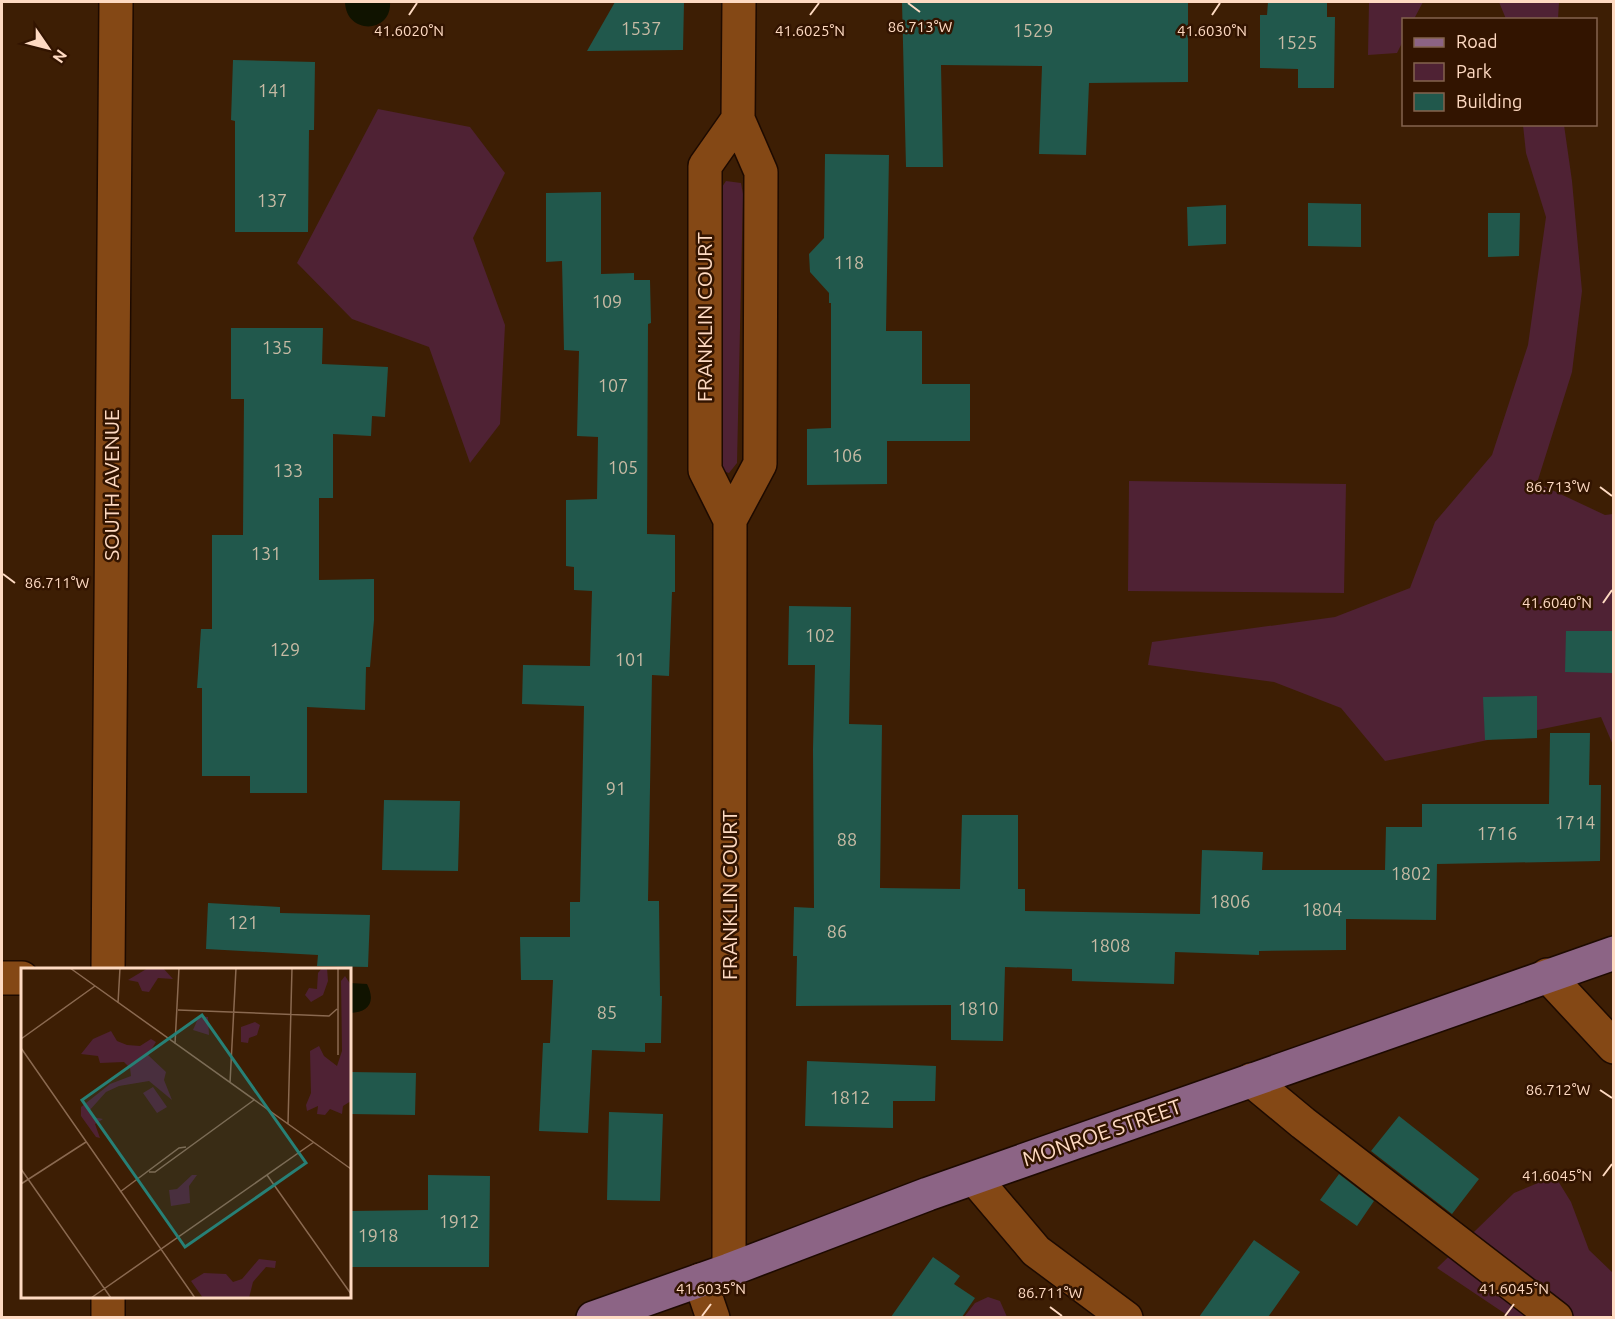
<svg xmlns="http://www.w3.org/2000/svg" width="1615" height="1319" viewBox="0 0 1615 1319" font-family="Ubuntu,sans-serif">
<rect width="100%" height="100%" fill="#3d1e04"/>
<!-- green -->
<path fill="#4f2234" d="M1369 2H1423L1414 19 1404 20 1403 41 1397 53 1368 55Z
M1499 2H1559L1558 19H1506Z
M378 109 470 127 505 173 473 238 505 325 500 424 470 463 429 347 352 319 297 263Z
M1523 125H1564L1572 181 1582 291 1572 372 1537 483 1605 515 1613 514V745L1601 717 1385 761 1341 708 1274 682 1148 665 1152 642 1335 617 1410 588 1435 522 1492 455 1528 345 1546 217 1526 153Z
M726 181 741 183 743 194 737 463 729 473 723 471 717 465 720 190Z
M1129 481 1346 484 1344 593 1128 591Z
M1555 1176 1571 1202 1589 1250 1613 1273V1313L1609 1318 1510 1317 1437 1268 1514 1193Z
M988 1297 1000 1301 1007 1317H964L975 1303Z"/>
<!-- water -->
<path fill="#101300" d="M345 2H390C392 34 346 35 345 2Z
M350 983 367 984C376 1002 369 1012 350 1013Z"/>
<!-- building -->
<path fill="#21584c" d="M615 2H684L683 50 587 51Z
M902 2H1188V82L1089 83 1086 155 1039 154 1042 66 941 65 943 167H906Z
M1268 2H1327V17H1335L1334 88H1298V69L1260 68V15H1267Z
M233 60 315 62 314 130H309L308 232H235V121L231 120Z
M825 154 889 155 886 331H922V384H970V441H887V484L807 485V429L831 428V303H829V293L810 272 809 254 824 238Z
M601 192V274L634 273V280H650L651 323 648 324 647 534 675 535V592H672L669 676 652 675 648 901H659L660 996H662L661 1043H645V1052L592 1050 588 1133 539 1131 543 1043H550L553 980H521L520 937H570V902H580L584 706 522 704 523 665 590 666 592 591 574 590V567L566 566V500L597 499 598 437 577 436 579 351 564 350 562 261 546 262V193Z
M1308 203 1361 204V247L1308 246Z
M1226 205V244L1188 246 1187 207Z
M1488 213H1520L1519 256 1488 257Z
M231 328H323L322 364 388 367 385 417 372 416 371 436 333 434V498H319V580L374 579V620L370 667H366L365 710 307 707V793H250V776H202V688H197L201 629H212V535H243L244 399H231Z
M789 606 851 607 849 724 882 725 880 888 960 889 962 815H1018V889H1025V911L1200 914 1202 850 1263 852 1262 870H1385L1386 827H1422V804H1549L1550 733H1590L1589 785H1601L1600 861 1437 864 1436 920 1346 919V950L1259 951V955L1175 952 1174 984 1072 981V969L1005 967 1003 1041 951 1040V1005L796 1006 797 956H793L794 907 814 908 813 749 815 665H788Z
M1566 631H1612V673L1565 672Z
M1537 696V738L1485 740 1483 697Z
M384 800 460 801 458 871 382 870Z
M208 903 280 907V913L370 915 368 967 317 966 318 955 206 949Z
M807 1061 936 1066 935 1101H893V1128L805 1126Z
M350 1072 416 1073 415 1115 350 1114Z
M609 1112 663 1114 660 1201 607 1200Z
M1399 1116 1479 1179 1452 1214 1371 1151Z
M1339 1174 1374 1201 1357 1226 1320 1200Z
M428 1175 490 1176 489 1267H350V1211L428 1210Z
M1254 1240 1300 1272 1268 1317H1199Z
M933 1257 960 1276 954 1284 975 1298 962 1317H891Z"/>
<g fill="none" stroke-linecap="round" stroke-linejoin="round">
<defs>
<path id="minor" d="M730 520 760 464 761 172 738 119 739 2
M108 970 116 2
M1547 975 1614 1047
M2 978H22
M1251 1080 1303 1123 1556 1318
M975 1179 1036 1251 1126 1318
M729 1270 730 520 705 470V166L738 119
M700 1280 713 1318
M108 1296V1318"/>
<path id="major" d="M593 1318 729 1270 928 1194 1614 953"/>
</defs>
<!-- minor casing -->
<use href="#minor" stroke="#1d0a00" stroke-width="36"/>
<!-- major casing -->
<use href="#major" stroke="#1d0a00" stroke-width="36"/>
<!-- minor -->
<use href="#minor" stroke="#844815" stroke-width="33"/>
<!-- major -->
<use href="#major" stroke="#8c6485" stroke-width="33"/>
</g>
<!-- ticks -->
<path fill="none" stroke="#fedac2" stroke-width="2" d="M908 3 920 12M409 15 417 3M810 15 819 3M1212 15 1220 3M1600 487 1612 496M3 574 15 583M1603 603 1612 590M1600 1090 1612 1098M1603 1176 1612 1164M1050 1307 1062 1316M702 1316 711 1304M1505 1316 1514 1304"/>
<g text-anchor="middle" stroke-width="5" stroke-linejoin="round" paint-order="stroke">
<!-- number labels -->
<g font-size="18" fill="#c7baa4">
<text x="641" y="35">1537</text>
<text x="1033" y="37">1529</text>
<text x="1297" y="49">1525</text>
<text x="273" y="97">141</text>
<text x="272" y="207">137</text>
<text x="849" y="269">118</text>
<text x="607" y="308">109</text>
<text x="277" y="354">135</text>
<text x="613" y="392">107</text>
<text x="847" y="462">106</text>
<text x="623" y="474">105</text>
<text x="288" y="477">133</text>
<text x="266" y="560">131</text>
<text x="820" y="642">102</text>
<text x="285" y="656">129</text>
<text x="630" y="666">101</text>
<text x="616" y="795">91</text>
<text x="1575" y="829">1714</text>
<text x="1497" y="840">1716</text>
<text x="847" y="846">88</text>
<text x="1411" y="880">1802</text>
<text x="1230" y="908">1806</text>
<text x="1322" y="916">1804</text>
<text x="243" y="929">121</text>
<text x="837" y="938">86</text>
<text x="1110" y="952">1808</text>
<text x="978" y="1015">1810</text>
<text x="607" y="1019">85</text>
<text x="850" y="1104">1812</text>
<text x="459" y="1228">1912</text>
<text x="378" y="1242">1918</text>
</g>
<!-- street labels -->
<g font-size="21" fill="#fedac2" stroke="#321400">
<text transform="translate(705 317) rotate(-90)" y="7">FRANKLIN COURT</text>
<text transform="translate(112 485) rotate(-90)" y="7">SOUTH AVENUE</text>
<text transform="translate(730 895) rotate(-90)" y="7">FRANKLIN COURT</text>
<text transform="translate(1102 1133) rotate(-19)" y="7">MONROE STREET</text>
</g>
</g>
<!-- overview -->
<g transform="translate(21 968)">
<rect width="330" height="330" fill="#3d1e04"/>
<path d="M127 0H142L152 11 137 10 128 24 121 23 117 14 107 12ZM301 0H306L307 13 302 27 290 34 284 27 288 20 296 21 297 5ZM324 8 330 17V133L322 138 321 146 309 141 304 147 296 146 297 138 286 143 285 137 290 125 289 83 298 78 303 88 316 98 321 83 320 13ZM178 48 187 49 188 67 172 62ZM234 54 239 57 236 67 228 70 227 75 220 74V59ZM90 63 96 73 106 77 119 78 130 71 135 74 127 87 145 104 143 112 151 132 128 113 98 118 85 124 68 143 72 149 82 151 74 156 79 170 75 169 60 148V139L89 116 110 108 109 100 103 94 79 95 77 88 60 86 72 71ZM132 119 146 139 136 145 122 125ZM171 207H176L168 218 169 235 150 238 148 222 156 221ZM238 291 255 293 254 300 245 299 232 314 228 330H182L170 313 183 305 205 306 212 314 221 311Z" fill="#4f2234"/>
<path fill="none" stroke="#8a6950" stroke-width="1.5" d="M49 0 330 201M97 35 99 0M157 42 308 48 316 41M0 71 74 18M154 76 158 0M0 80 174 330M317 87V0M209 115 215 0M267 156 271 0M0 201 90 330M128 204H134L233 132M246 207 330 326M0 216 65 174M99 224 158 180 165 179M70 330 293 174"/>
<path fill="#278076" fill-opacity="0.15" stroke="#278076" stroke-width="3" d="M181 47 285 195 164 279 61 132Z"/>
<rect width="330" height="330" fill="none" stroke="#fedac2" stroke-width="3"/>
</g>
<g font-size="15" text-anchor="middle" fill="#fedac2" stroke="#321400" stroke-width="5" stroke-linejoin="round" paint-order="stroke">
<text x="920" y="32">86.713°W</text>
<text x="409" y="36">41.6020°N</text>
<text x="810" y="36">41.6025°N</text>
<text x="1212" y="36">41.6030°N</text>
<text x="1558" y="492">86.713°W</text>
<text x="57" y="588">86.711°W</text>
<text x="1557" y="608">41.6040°N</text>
<text x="1558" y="1095">86.712°W</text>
<text x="1557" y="1181">41.6045°N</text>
<text x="711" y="1294">41.6035°N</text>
<text x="1514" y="1294">41.6045°N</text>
<text x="1050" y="1298">86.711°W</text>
</g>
<!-- border -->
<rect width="1615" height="1319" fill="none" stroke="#fedac2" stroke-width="6"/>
<!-- legend -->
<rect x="1402" y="18" width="195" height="108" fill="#321400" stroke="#84634e" stroke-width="1.5"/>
<rect x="1414" y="38" width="30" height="9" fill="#8c6485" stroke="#84634e" stroke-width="1.5"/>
<text x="1456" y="48" font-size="18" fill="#fedac2">Road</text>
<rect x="1414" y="63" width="30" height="18" fill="#4f2234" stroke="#84634e" stroke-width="1.5"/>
<text x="1456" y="78" font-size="18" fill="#fedac2">Park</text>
<rect x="1414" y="93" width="30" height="18" fill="#21584c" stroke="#84634e" stroke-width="1.5"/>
<text x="1456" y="108" font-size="18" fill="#fedac2">Building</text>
<!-- north arrow -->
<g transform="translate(48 48) rotate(125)" stroke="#321400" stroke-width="4.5" paint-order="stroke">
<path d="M0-4.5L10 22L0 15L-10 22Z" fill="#fedac2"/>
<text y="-9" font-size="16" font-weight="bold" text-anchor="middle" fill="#fedac2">N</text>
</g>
</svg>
